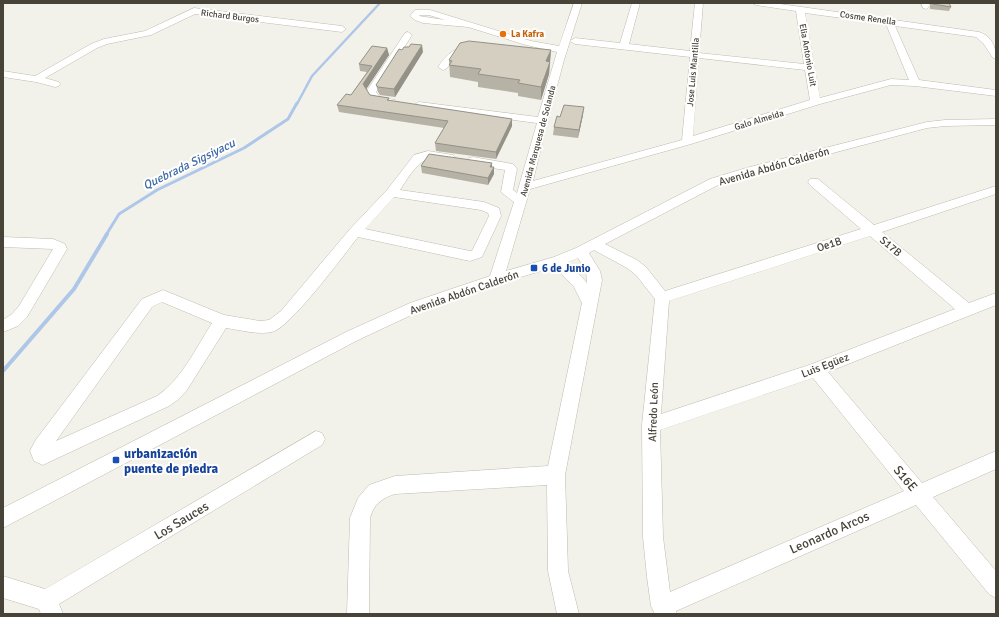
<svg xmlns="http://www.w3.org/2000/svg" width="999" height="617" viewBox="0 0 999 617" font-family="Signika,sans-serif">
<rect width="100%" height="100%" fill="#f3f2ea"/>
<g fill="none" stroke-linecap="round" stroke-linejoin="round">
<!-- stream-far2 -->
<path stroke="#aec7e9" stroke-width="2.5" d="M297 104 312 76 380 3"/>
<!-- stream-far1 -->
<path stroke="#aec7e9" stroke-width="3" d="M106 235 119 214 157 190 244 148 288 119 297 103"/>
<!-- stream -->
<path stroke="#aec7e9" stroke-width="4" d="M3 371 74 289 107 234"/>
<defs>
<path id="minor" d="M574 3H582L564 60 548 120 549 121 547 123 533 181 682 140 690 57 575 44 570 41 575 38 620 43 632 3H640L629 44 690 51 695 3H703L699 53 804 64 796 11 756 5 752 3H773L979 32C992 36 996 47 996 59L993 58 983 43 976 37 895 26 919 80 996 90V96L915 86 891 85 820 104 691 144 530 189 506 271 554 257 576 248 710 179 746 168 927 122 945 120 996 119V125L945 126 927 128 754 174 718 185 605 244 637 260 646 267 665 291 861 229 810 185 808 182 810 179H818L874 225 996 186V194L882 232 969 303 996 293V305L828 372 922 483 996 451V469L933 497 996 571V598L989 594 916 505 676 611 677 614H655L651 606 647 577 643 537 642 425 655 299 636 275 627 268 594 250 589 253 600 271 602 280 565 475 568 571 579 614H557L548 571 547 485 395 494C382 498 374 504 370 518L369 614H347L350 518 358 498 369 485 395 476 548 466 582 303 574 287 555 267 500 283 420 311 358 340 3 528V508L346 332 410 303 490 276 514 202 501 192 505 170 473 165 469 164 467 161 469 158 473 157 513 164 517 169 513 190 517 193 537 123 419 108 414 105 419 102 538 117 557 52 526 45 468 27 423 23 415 20 410 16 415 10H430L531 41 559 46ZM805 13 886 24 909 80 891 79 820 98ZM420 15H429L445 20 419 16ZM699 58 805 70 810 100 693 136ZM870 236 955 309 812 364 661 414 669 301ZM578 258 586 271 587 283 568 262ZM813 378 904 491 670 592 663 537 660 430Z
M921 3H929L930 6 926 9 923 8Z
M194 8 342 26 346 29 342 32 195 14 151 35 107 44 97 48 45 78 59 82 60 84 59 86 55 87 36 82 3 77V71L35 76 91 44 104 39 145 31Z
M408 32 412 35 376 92 380 97 395 100 396 102 391 105 372 101 366 92 405 33Z
M472 45 477 48 475 50 458 55 446 69 443 70 438 67C447 53 456 47 472 45Z
M428 151 453 155 455 158 453 161C446 162 438 159 431 159 419 158 406 181 400 190L484 202 499 208 501 216 482 257 470 261 358 237C344 255 289 329 272 332 257 335 241 330 226 328L187 390 179 399 169 406 49 462 43 465 34 461 30 451 35 441 142 299 163 290 224 315 260 321 269 320 281 311 350 229 387 190 414 155ZM394 197 481 210 488 213 489 216 472 251H470L365 229ZM162 302 212 323C196 348 182 379 157 396L56 441 152 307Z
M3 237 53 239 65 244 67 249 27 317 18 326 3 332V320L12 314 19 306 53 249 3 247Z
M316 431 322 433 325 439 322 445 59 604 63 614H41L39 609 3 598V576L45 589Z"/>
</defs>
<!-- minor casing -->
<use href="#minor" stroke="#bebbae" stroke-width="1"/>
<!-- minor -->
<use href="#minor" fill="#fff" fill-rule="evenodd"/>
</g>
<!-- wall -->
<path fill="#b6b2a6" d="M930 3H949L951 7 949 11 930 9Z
M387 48 389 55 366 89 370 95 389 98V101L512 119V126L496 159 436 151 435 143 444 128 339 112 337 105 351 95 367 72 360 71 359 64Z
M551 50 549 74 541 100 518 96V93L478 87V82L450 77 449 60Z
M423 52 395 97 380 95 378 92 376 85Z
M583 115 578 138 553 135 554 127 560 117Z
M492 163V167H494V174L488 185 422 173 421 166Z"/>
<!-- shaded-wall -->
<path fill="#949187" d="M422 45 423 52 395 97 394 89Z
M387 48 389 55 365 91 363 84Z
M551 50 549 74 541 100V87L546 61Z
M584 107 583 115 578 138 579 130Z
M512 119V126L496 159V152Z
M492 163V170L494 167V174L488 185V178L490 167Z"/>
<!-- building -->
<path fill="#d4cfc1" stroke="#949187" d="M933 3H949L951 7 933 4Z
M469 41 551 50 546 61 550 62 541 87 518 83 520 80 478 74 481 69 449 65 452 61 449 60 460 43Z
M411 44 422 45 394 89 378 87 376 85 399 49 402 50 404 47H409Z
M372 46 387 48 363 84 370 95 389 98 387 100 512 119 496 152 435 143 448 121 337 105 346 94 351 95 372 66 359 64Z
M564 105 584 107 579 130 554 127 557 116 560 117Z
M429 154 492 163 490 167H494L488 178 421 166Z"/>
<!-- markers -->
<circle fill="#e8710a" stroke="#fff" stroke-width="1.5" cx="503" cy="34" r="4"/>
<g fill="#1a4fb4" stroke="#fff" stroke-width="1.5">
<rect x="530" y="264" width="8" height="8" rx="2"/>
<rect x="112" y="456" width="8" height="8" rx="2"/>
</g>
<g text-anchor="middle" stroke-width="4" stroke-linejoin="round" paint-order="stroke">
<!-- far-street labels -->
<g font-size="9" fill="#474339" stroke="#fff">
<text transform="translate(230 16) rotate(7)" y="3">Richard Burgos</text>
<text transform="translate(868 18) rotate(8)" y="3">Cosme Renella</text>
<text transform="translate(808 55) rotate(80)" y="3">Elia Antonio Luit</text>
<text transform="translate(693 72) rotate(-85)" y="3">Jose Luis Mantilla</text>
<text transform="translate(759 120) rotate(-17)" y="3">Galo Almeida</text>
<text transform="translate(538 141) rotate(-75)" y="3">Avenida Marquesa de Solanda</text>
</g>
<!-- far-food labels -->
<g font-size="9" font-weight="bold" fill="#c56008" stroke="#fff" text-anchor="start">
<text x="511" y="37">La Kafra</text>
</g>
<!-- street labels -->
<g font-size="11" fill="#474339" stroke="#fff">
<text transform="translate(774 166) rotate(-16)" y="4">Avenida Abdón Calderón</text>
<text transform="translate(829 244) rotate(-18)" y="4">Oe1B</text>
<text transform="translate(891 246) rotate(40)" y="4">S17B</text>
<text transform="translate(464 292) rotate(-19)" y="4">Avenida Abdón Calderón</text>
<text transform="translate(825 365) rotate(-21)" y="4">Luis Egüez</text>
<text transform="translate(653 412) rotate(-88)" y="4">Alfredo León</text>
</g>
<!-- transit labels -->
<g font-size="11" font-weight="bold" fill="#164399" stroke="#fff" text-anchor="start">
<text x="542" y="272">6 de Junio</text>
</g>
<!-- water labels -->
<g font-size="12" font-style="italic" fill="#3e6aa7" stroke="#fff">
<text transform="translate(189 164) rotate(-26)" y="4">Quebrada Sigsiyacu</text>
</g>
<!-- near-transit labels -->
<g font-size="13" font-weight="bold" fill="#164399" stroke="#fff" text-anchor="start">
<text x="124" y="458">urbanización<tspan x="124" dy="15">puente de piedra</tspan></text>
</g>
<!-- near-street labels -->
<g font-size="13" fill="#474339" stroke="#fff">
<text transform="translate(906 478) rotate(50)" y="5">S16E</text>
<text transform="translate(181 520) rotate(-31)" y="5">Los Sauces</text>
<text transform="translate(829 532) rotate(-24)" y="5">Leonardo Arcos</text>
</g>
</g>
<!-- border -->
<rect width="999" height="617" fill="none" stroke="#474339" stroke-width="8"/>
</svg>
